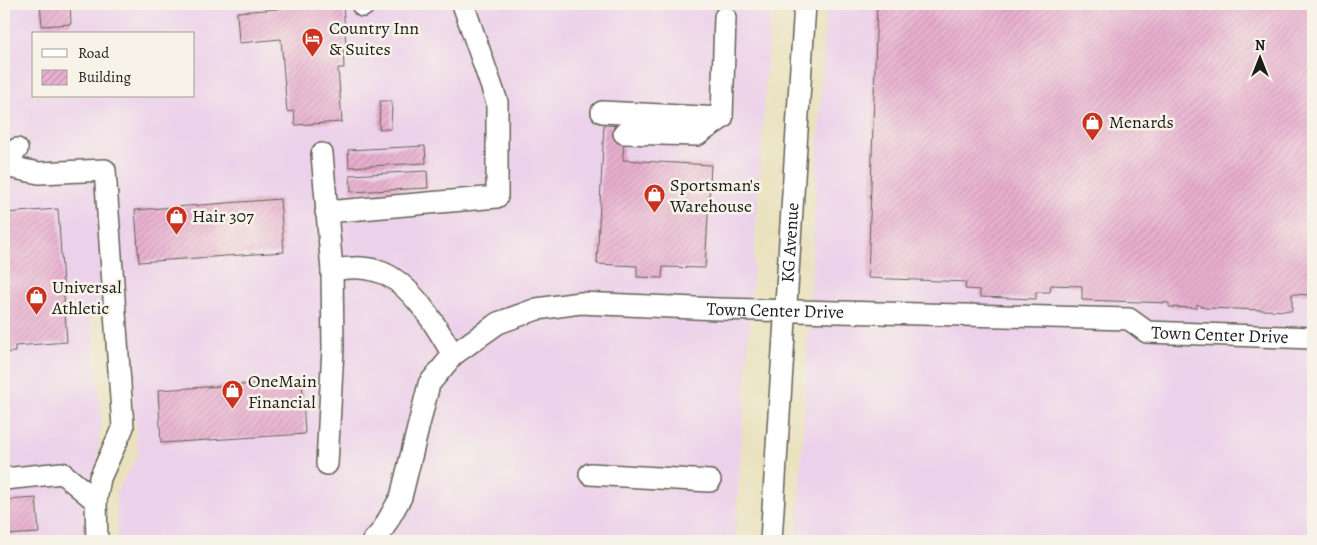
<svg xmlns="http://www.w3.org/2000/svg" width="1317" height="545" viewBox="0 0 1317 545" font-family="Alegreya,serif">
<defs>
<pattern id="building-hatch" width="6" height="6" patternUnits="userSpaceOnUse" patternTransform="scale(1.25)"><rect width="6" height="6" fill="#e8afcf"/><path d="M-1 1l2-2M0 6l6-6M5 7l2-2" fill="none" stroke="#c696b1"/></pattern>
</defs>
<rect width="100%" height="100%" fill="#f7f3e8"/>
<filter id="ink" filterUnits="userSpaceOnUse"><feTurbulence type="fractalNoise" baseFrequency=".02" numOctaves="2"/><feDisplacementMap in="SourceGraphic" scale="10" xChannelSelector="R" yChannelSelector="G"/><feConvolveMatrix kernelMatrix="1 2 1 2 8 2 1 2 1" color-interpolation-filters="sRGB"/></filter>
<filter id="wash" filterUnits="userSpaceOnUse"><feTurbulence type="fractalNoise" baseFrequency=".0096" numOctaves="4" result="noise"/><feDisplacementMap in="SourceGraphic" scale="20" xChannelSelector="R" yChannelSelector="G"/><feGaussianBlur stdDeviation="1.12" result="paint"/><feColorMatrix in="noise" values="0 0 0 0 0 0 0 0 0 0 0 0 0 0 0 0 0 1.4 0 .05"/><feComposite in="paint" operator="in"/></filter>
<g filter="url(#wash)">
<rect width="100%" height="100%" fill="#eae2bf"/>
<!-- built -->
<path fill="#ecd1ea" fill-rule="evenodd" d="M4 4H771L735 541H118L116 493 138 455 126 307 90 310 102 420 87 541H4ZM34 34H194V96H34Z
M826 4H1313V541H797Z"/>
<g id="blocks">
<!-- building -->
<path fill="url(#building-hatch)" d="M40 4H70L71 24 42 26Z
M277 4H343L346 46H343L344 68H338L342 122 295 125 294 111 287 112 281 39 239 43 237 12 278 9Z
M877 4H1313V295L1292 294V311L1205 308 1197 304V308L1169 307V303L1082 300V286L1051 285 1050 292H1036V299L980 297V290L965 289 966 282 868 278Z
M380 101H392L391 129H379Z
M604 125 624 126 623 160 711 165 705 268 663 267 662 278 637 277V266L597 264Z
M425 146 426 163 349 167 348 150Z
M427 171 428 188 351 192 350 175Z
M280 199 284 252 139 262 135 210Z
M58 209 67 342 15 346V352L4 353V241H6L5 213Z
M302 381 305 434 161 443 158 390Z
M36 498 39 533 4 535V500Z"/>
</g>
</g>
<g filter="url(#ink)">
<use href="#blocks" fill-opacity="0" stroke="#646155" stroke-width="1"/>
<g fill="none" stroke-linecap="round" stroke-linejoin="round">
<defs>
<g id="minor">
<path d="M363 6V4"/>
<path d="M602 112 722 118 725 17"/>
<path d="M624 133 697 135 722 118"/>
<path d="M322 154 332 270 333 348 327 464"/>
<path d="M4 166 39 173 105 170 123 427 100 478 96 501 97 541"/>
<path d="M4 166 17 149"/>
<path d="M326 212 497 197V102L463 4"/>
<path d="M332 270C347 268 362 266 377 271 410 280 437 327 453 355"/>
<path d="M590 474 710 481"/>
<path d="M4 479 62 473 96 501"/>
<path id="s1" d="M373 541 382 531 401 497 429 384 453 355 498 323 537 309 580 303 718 309 1129 319 1147 332 1313 338"/>
<path id="s2" d="M771 541 805 4"/>
</g>
</defs>
<!-- minor casing -->
<use href="#minor" stroke="#646155" stroke-width="24"/>
<!-- minor -->
<use href="#minor" stroke="#fff" stroke-width="21"/>
</g>
</g>
<!-- icons -->
<defs>
<symbol id="hotel-pin" viewBox="-11 -11 22 30"><path d="M0 17L-7.5 6A9.5 9.5 0 1 1 7.5 6Z" fill="#c8321e" stroke="#f7f3e8"/><path d="M-6-4.5h1.5V1H6V5H4.5V3h-9V5H-6ZM-4 0a1.8 1.8 0 1 1 3.6 0ZM.5 0V-2.5h3Q6-2.5 6 0Z" fill="#fff"/></symbol>
<symbol id="shop-pin" viewBox="-11 -11 22 30"><path d="M0 17L-7.5 6A9.5 9.5 0 1 1 7.5 6Z" fill="#c8321e" stroke="#f7f3e8"/><path d="M-5-2.5h2.3a2.7 3.5 0 0 1 5.4 0H5L5.5 6h-11ZM-1.5-2.5h3a1.5 2.3 0 0 0-3 0Z" fill="#fff"/></symbol>
</defs>
<g fill-rule="evenodd">
<use href="#hotel-pin" x="300" y="26" width="25" height="34"/>
<use href="#shop-pin" x="1080" y="110" width="25" height="34"/>
<use href="#shop-pin" x="642" y="182" width="25" height="34"/>
<use href="#shop-pin" x="164" y="204" width="25" height="34"/>
<use href="#shop-pin" x="24" y="284" width="25" height="34"/>
<use href="#shop-pin" x="220" y="378" width="25" height="34"/>
</g>
<g text-anchor="middle" stroke-width="5" stroke-linejoin="round" paint-order="stroke">
<!-- poi labels -->
<g font-size="18" fill="#1c1c1c" stroke="#f7f3e8" text-anchor="start">
<text x="329" y="34">Country Inn<tspan x="329" dy="21">&amp; Suites</tspan></text>
<text x="1109" y="128">Menards</text>
<text x="670" y="191">Sportsman's<tspan x="670" dy="21">Warehouse</tspan></text>
<text x="192" y="222">Hair 307</text>
<text x="52" y="293">Universal<tspan x="52" dy="21">Athletic</tspan></text>
<text x="248" y="387">OneMain<tspan x="248" dy="21">Financial</tspan></text>
</g>
<!-- street labels -->
<g font-size="18" fill="#1c1c1c" stroke="#f7f3e8">
<text dy="6" stroke="none"><textPath href="#s2" startOffset="299">KG Avenue</textPath></text>
<text dy="6" stroke="none"><textPath href="#s1" startOffset="542">Town Center Drive</textPath></text>
<text dy="6" stroke="none"><textPath href="#s1" startOffset="991">Town Center Drive</textPath></text>
</g>
</g>
<!-- margin -->
<rect width="1317" height="545" fill="none" stroke="#f7f3e8" stroke-width="20"/>
<!-- legend -->
<rect x="32" y="32" width="162" height="65" fill="#f7f3e8" stroke="#9f9d96"/>
<rect x="42" y="49" width="25" height="8" fill="#ffffff" stroke="#9f9d96"/>
<text x="78" y="58" font-size="15" fill="#1c1c1c">Road</text>
<rect x="42" y="70" width="25" height="15" fill="url(#building-hatch)" stroke="#9f9d96"/>
<text x="78" y="82" font-size="15" fill="#1c1c1c">Building</text>
<!-- north arrow -->
<g transform="translate(1260 58)" stroke="#f7f3e8" stroke-width="4" paint-order="stroke">
<path d="M0-4L9 19L0 12L-9 19Z" fill="#1c1c1c"/>
<text y="-8" font-size="14" font-weight="bold" text-anchor="middle" fill="#1c1c1c">N</text>
</g>
</svg>
